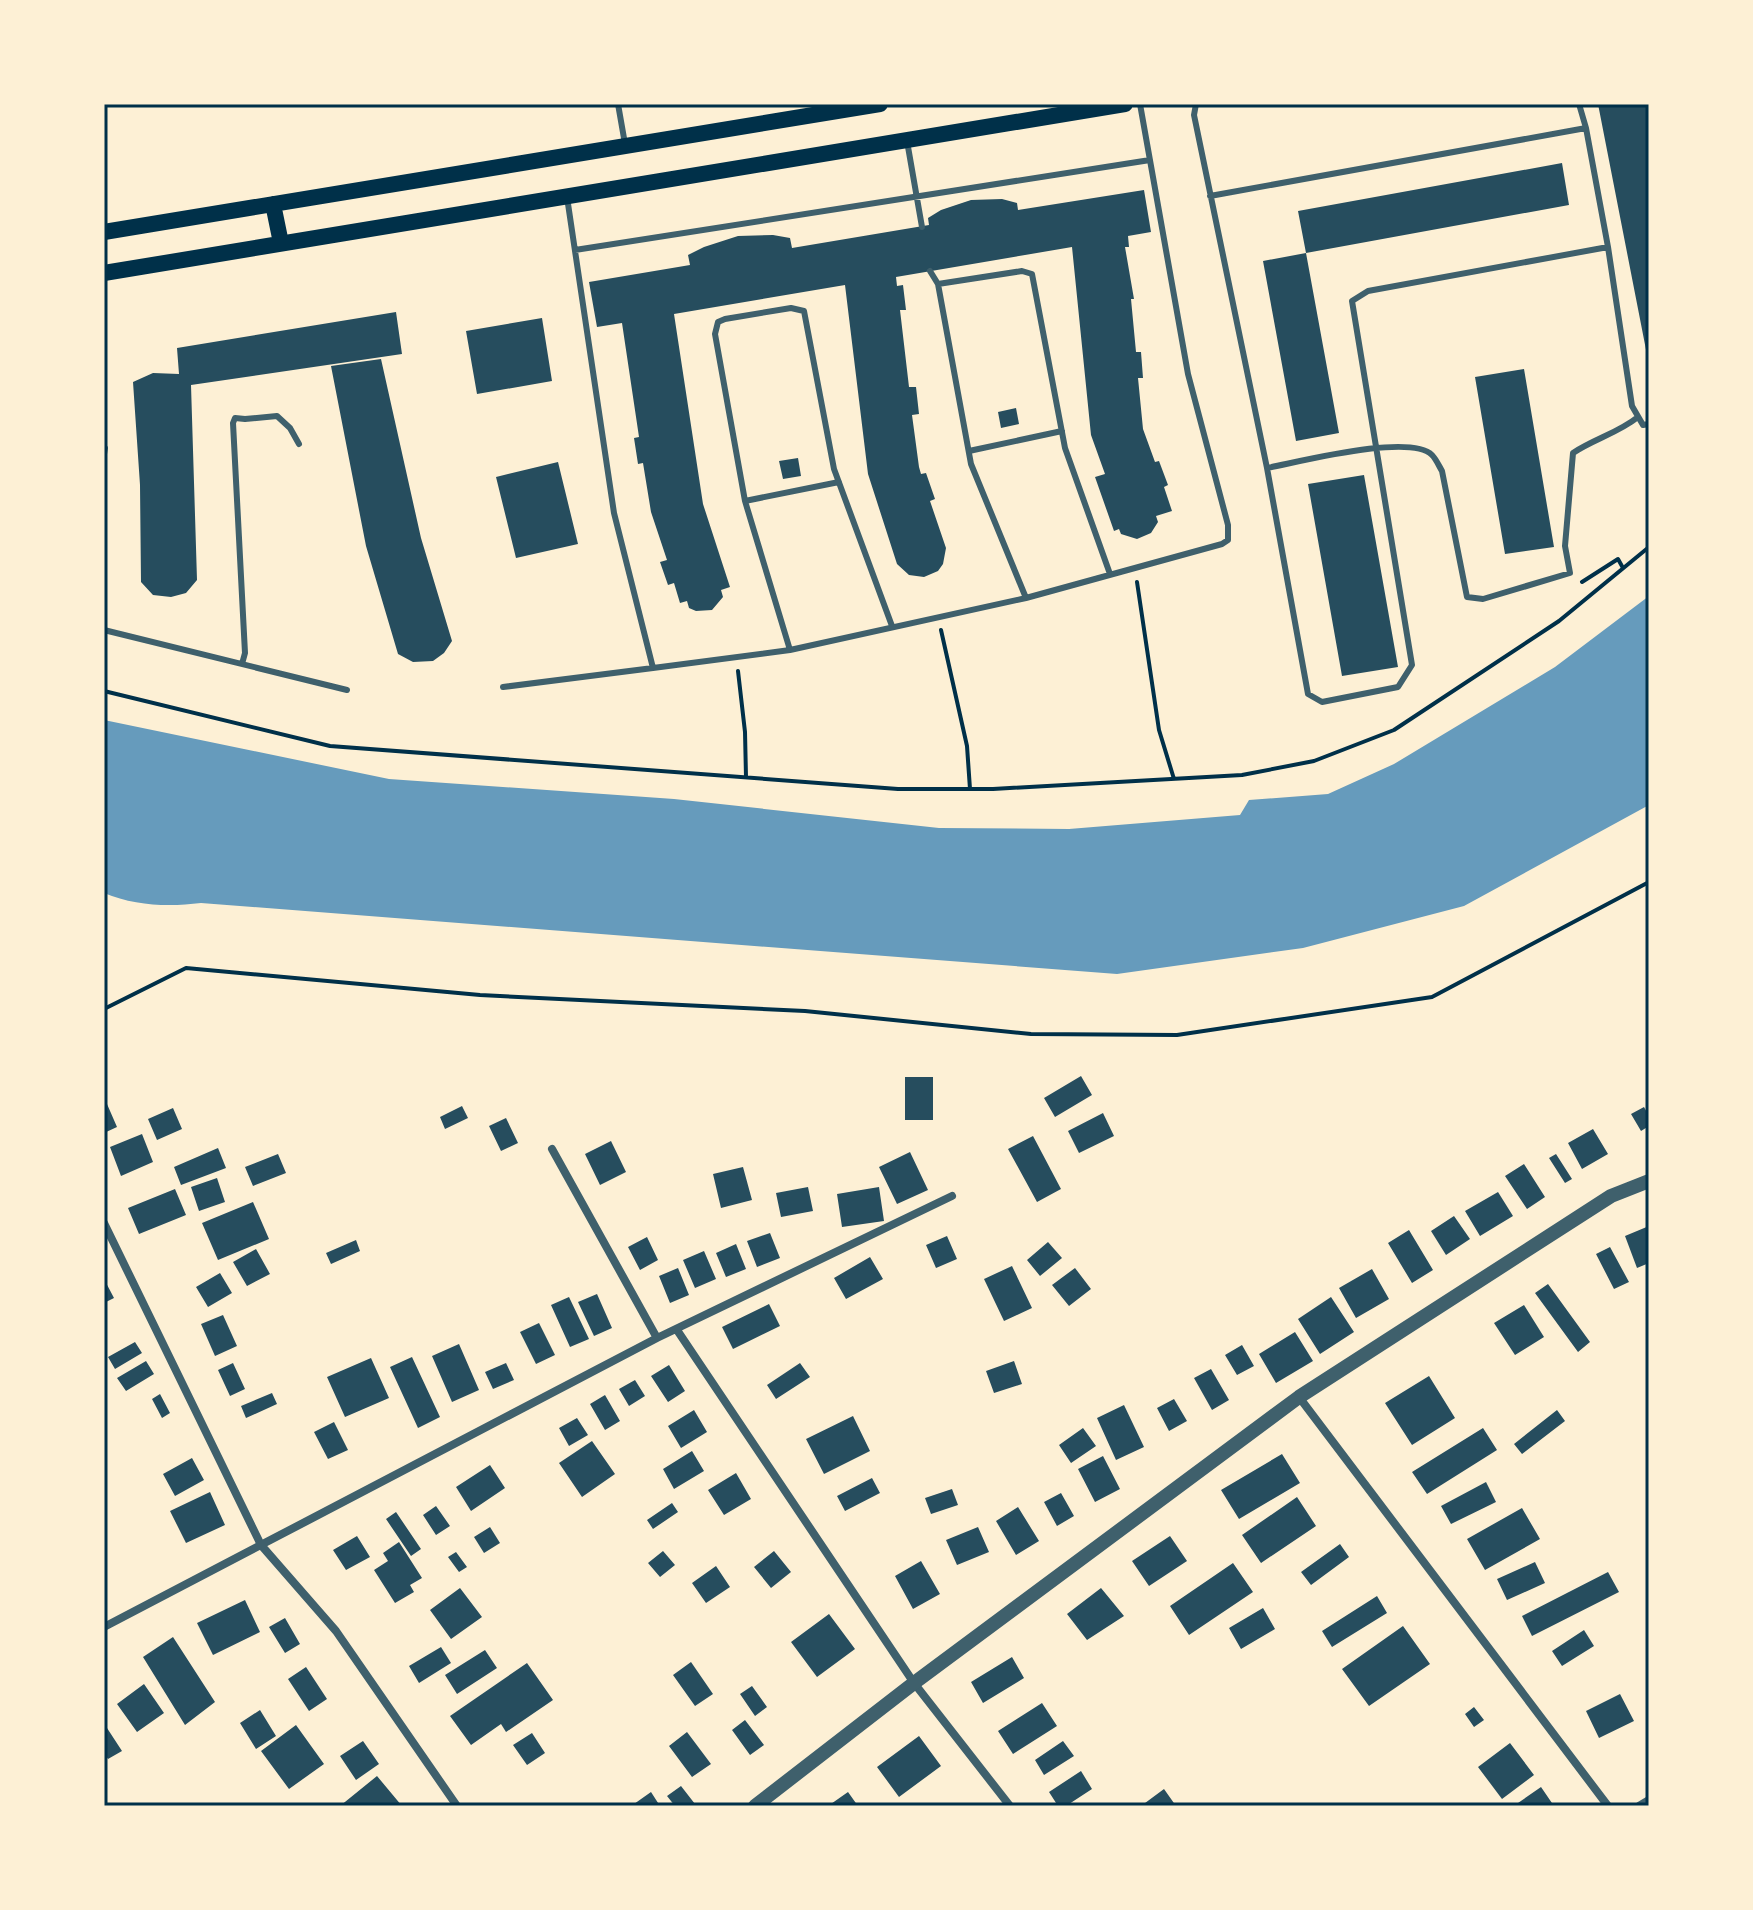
<svg xmlns="http://www.w3.org/2000/svg" width="1753" height="1910" viewBox="0 0 1753 1910" font-family="'Sofia Sans Condensed',sans-serif">
<rect width="100%" height="100%" fill="#fdf0d5"/>
<!-- water -->
<path fill="#669bbc" d="M1649 596V805L1464 906 1303 948 1117 974 201 903C169 907 135 906 104 893V720L389 779 674 799 939 828 1069 829 1240 815 1249 800 1328 794 1394 764 1555 667Z"/>
<!-- building -->
<path fill="#264d5e" d="M1598 104H1649V360H1648Z
M1562 163 1569 205 1306 253 1298 211Z
M1144 190 1151 232 1128 236 1129 247H1125L1134 299H1131L1136 352H1141L1143 378H1138L1143 429 1155 462 1159 461 1168 485 1164 487 1172 511 1156 516 1158 522 1151 533 1137 539 1121 534 1119 529 1114 531 1095 477 1105 474 1091 435 1072 247 896 277 897 286 903 285 906 310H900L909 387H916L919 414 912 415 919 467 921 474 926 473 935 499 930 501 946 548 943 564 938 571 924 577 909 575 897 564 868 474 845 285 674 314 703 504 730 587 721 590 723 597 712 610 696 611 689 608 687 601 680 603 674 583 668 585 660 562 667 560 651 512 643 463 638 464 634 438 639 437 622 323 597 327 589 282 690 265 688 255 704 247 738 236 773 235 790 238 792 248 929 225 928 218 941 210 971 200 1002 199 1017 203 1018 210Z
M1306 253 1339 433 1296 441 1263 261Z
M396 312 402 354 191 385 197 580 186 593 171 597 153 595 141 582 140 485 133 382 153 373 179 374 177 348Z
M542 318 552 381 477 394 466 331Z
M381 359 421 538 452 641 444 653 433 661 413 662 398 654 366 546 331 366Z
M1524 369 1554 547 1505 554 1475 377Z
M1016 408 1019 424 1001 428 998 412Z
M798 458 801 476 783 479 779 461Z
M558 462 578 544 516 558 496 477Z
M1364 475 1398 667 1342 676 1308 484Z
M1081 1076 1092 1095 1055 1117 1044 1098Z
M905 1077H933V1120H905Z
M107 1104 117 1127 104 1133V1106Z
M462 1106 468 1118 445 1129 440 1117Z
M1644 1107 1649 1116V1126L1641 1131 1631 1114Z
M173 1108 182 1129 157 1140 148 1119Z
M1103 1113 1114 1136 1079 1153 1068 1131Z
M506 1118 518 1143 501 1151 489 1126Z
M1593 1129 1608 1154 1582 1169 1568 1143Z
M142 1134 153 1162 121 1176 110 1147Z
M1033 1136 1061 1189 1037 1202 1008 1149Z
M611 1141 626 1172 600 1185 585 1154Z
M218 1148 226 1168 181 1185 174 1167Z
M910 1152 928 1190 897 1204 879 1167Z
M278 1154 286 1173 253 1186 245 1167Z
M1556 1154 1572 1179 1565 1183 1549 1158Z
M1524 1164 1545 1197 1527 1209 1505 1176Z
M743 1167 752 1200 721 1208 713 1174Z
M217 1178 225 1202 199 1211 191 1187Z
M808 1187 813 1211 781 1217 776 1193Z
M879 1187 884 1221 842 1227 837 1194Z
M175 1189 186 1215 139 1234 128 1208Z
M1498 1192 1513 1216 1480 1236 1465 1211Z
M253 1202 269 1239 218 1260 202 1223Z
M1454 1216 1470 1239 1446 1255 1431 1231Z
M1649 1226V1263L1637 1268 1625 1236Z
M1409 1230 1433 1270 1412 1283 1388 1243Z
M770 1233 780 1258 757 1267 747 1241Z
M947 1236 957 1259 936 1268 926 1245Z
M647 1237 658 1260 640 1270 628 1247Z
M356 1240 360 1251 331 1264 326 1253Z
M1048 1242 1062 1258 1040 1276 1027 1260Z
M736 1244 746 1269 726 1277 716 1253Z
M1610 1247 1629 1282 1614 1289 1596 1254Z
M256 1249 270 1274 247 1286 233 1262Z
M704 1251 716 1279 695 1288 683 1260Z
M870 1257 883 1279 846 1299 834 1278Z
M1012 1266 1032 1308 1004 1321 984 1279Z
M678 1268 689 1295 670 1303 659 1276Z
M1075 1268 1091 1289 1069 1306 1052 1285Z
M1372 1269 1389 1299 1356 1318 1339 1288Z
M220 1273 232 1293 208 1307 196 1287Z
M104 1279 114 1298 104 1303Z
M1548 1284 1590 1342 1578 1352 1535 1293Z
M597 1294 612 1328 594 1336 578 1302Z
M569 1297 589 1339 570 1347 551 1305Z
M1331 1297 1354 1332 1320 1354 1298 1319Z
M769 1304 780 1326 733 1349 722 1327Z
M1524 1305 1544 1337 1515 1355 1494 1323Z
M223 1315 237 1346 215 1356 201 1324Z
M539 1323 555 1355 536 1364 520 1332Z
M1295 1332 1313 1361 1276 1383 1259 1354Z
M135 1342 142 1353 115 1369 108 1357Z
M459 1344 479 1390 452 1402 432 1356Z
M1242 1345 1254 1366 1237 1375 1225 1355Z
M412 1357 440 1417 418 1428 390 1367Z
M371 1358 389 1398 345 1417 327 1377Z
M146 1361 154 1374 126 1391 117 1378Z
M1014 1361 1022 1384 994 1393 986 1371Z
M233 1363 245 1389 230 1396 218 1370Z
M506 1363 514 1380 493 1389 485 1372Z
M800 1363 810 1377 776 1399 767 1385Z
M669 1365 685 1391 668 1402 651 1376Z
M1211 1369 1229 1400 1212 1410 1194 1378Z
M1429 1376 1455 1418 1412 1445 1385 1403Z
M635 1380 645 1396 629 1406 619 1389Z
M272 1393 277 1404 246 1418 241 1406Z
M160 1394 170 1413 162 1418 152 1399Z
M605 1395 620 1421 605 1430 590 1404Z
M1174 1399 1187 1421 1169 1431 1157 1408Z
M1124 1405 1144 1447 1116 1460 1097 1418Z
M694 1410 707 1432 681 1448 668 1426Z
M1557 1410 1565 1421 1522 1454 1514 1444Z
M853 1416 870 1451 824 1474 806 1439Z
M577 1418 588 1435 569 1446 559 1428Z
M334 1422 348 1450 328 1459 314 1432Z
M1083 1428 1096 1446 1071 1463 1059 1445Z
M1483 1428 1497 1450 1427 1494 1412 1472Z
M592 1441 615 1474 582 1497 559 1463Z
M692 1451 704 1471 674 1489 663 1469Z
M1282 1454 1300 1483 1239 1519 1221 1490Z
M1103 1456 1120 1489 1095 1502 1078 1469Z
M192 1458 204 1480 175 1496 163 1474Z
M490 1465 505 1488 471 1511 456 1487Z
M736 1473 751 1499 724 1515 708 1490Z
M872 1478 880 1493 845 1511 837 1496Z
M1486 1482 1496 1502 1451 1524 1441 1506Z
M952 1489 958 1505 931 1514 925 1498Z
M210 1492 225 1525 186 1543 170 1511Z
M1061 1493 1074 1516 1057 1526 1044 1502Z
M1297 1497 1316 1526 1261 1563 1242 1535Z
M672 1503 678 1512 653 1529 647 1520Z
M436 1506 450 1526 436 1535 423 1515Z
M1018 1507 1039 1541 1016 1555 996 1521Z
M1522 1508 1540 1539 1485 1570 1467 1539Z
M396 1512 421 1549 411 1556 386 1519Z
M490 1527 500 1543 484 1553 474 1537Z
M978 1527 989 1552 957 1565 946 1540Z
M357 1536 370 1557 346 1570 333 1550Z
M1170 1536 1187 1561 1149 1586 1132 1561Z
M399 1542 422 1578 410 1585 414 1592 395 1603 374 1570 388 1561 383 1553Z
M1340 1544 1349 1557 1311 1585 1301 1572Z
M663 1551 675 1565 660 1577 648 1563Z
M774 1551 791 1572 771 1588 754 1567Z
M456 1552 467 1567 459 1572 448 1557Z
M921 1561 940 1594 913 1609 895 1576Z
M1535 1562 1545 1583 1507 1600 1497 1579Z
M1233 1563 1253 1592 1189 1635 1170 1606Z
M716 1566 730 1587 706 1603 692 1583Z
M1608 1572 1619 1592 1532 1636 1522 1616Z
M460 1588 482 1617 451 1639 430 1610Z
M1101 1588 1124 1616 1087 1640 1067 1614Z
M1377 1596 1387 1613 1332 1647 1322 1631Z
M245 1600 260 1632 213 1655 197 1623Z
M1263 1608 1275 1629 1241 1649 1229 1628Z
M829 1614 855 1649 817 1677 791 1642Z
M285 1618 300 1644 285 1653 269 1627Z
M1403 1626 1430 1664 1369 1706 1342 1669Z
M1584 1630 1594 1646 1562 1666 1552 1651Z
M173 1637 215 1702 185 1725 143 1657Z
M441 1647 451 1663 419 1683 409 1666Z
M485 1650 497 1668 457 1694 445 1675Z
M1012 1657 1024 1678 983 1703 971 1682Z
M691 1662 713 1694 695 1706 673 1675Z
M527 1663 553 1700 506 1732 501 1724 471 1745 450 1716Z
M306 1667 327 1699 309 1711 288 1679Z
M144 1684 164 1713 137 1732 117 1704Z
M752 1686 767 1707 755 1716 740 1694Z
M1620 1694 1634 1721 1599 1738 1586 1711Z
M1042 1703 1057 1726 1013 1754 998 1731Z
M1474 1707 1484 1720 1474 1727 1465 1714Z
M260 1710 276 1736 256 1749 240 1723Z
M745 1720 764 1745 750 1755 732 1730Z
M296 1725 324 1764 289 1789 261 1751Z
M107 1728 122 1751 108 1759 104 1753V1730Z
M687 1732 711 1764 692 1777 669 1746Z
M532 1733 545 1753 527 1765 513 1745Z
M919 1736 941 1766 899 1797 877 1767Z
M363 1741 379 1764 356 1780 340 1756Z
M1063 1741 1074 1756 1044 1775 1035 1760Z
M1510 1743 1534 1775 1502 1799 1478 1767Z
M1081 1771 1092 1789 1066 1806H1058L1049 1792Z
M377 1776 402 1806H340Z
M681 1786 695 1804 693 1806H675L667 1796Z
M1541 1787 1554 1806H1520L1518 1803Z
M1164 1789 1176 1806H1141Z
M651 1792 660 1806H635L634 1804Z
M848 1792 858 1806H828Z"/>
<g fill="none" stroke-linecap="round" stroke-linejoin="round">
<!-- path -->
<path stroke="#003049" stroke-width="4" d="M1137 582 1159 730 1174 779
M1582 582 1618 559 1623 568
M941 630 967 746 970 789
M738 671 745 732 746 777
M104 691 330 746 898 789H993L1242 775 1314 761 1394 730 1559 621 1649 547
M104 1009 186 968 480 995 805 1011 1031 1034 1177 1035 1432 997 1649 882"/>
<!-- service -->
<path stroke="#3f606c" stroke-width="6" d="M618 104 625 144
M1196 104 1194 115 1267 468 1308 694 1322 702 1398 687 1412 665 1352 301 1368 291 1608 247
M1579 104 1586 128 1608 247 1632 406 1643 425 1649 424
M907 141 922 227
M1210 196 1586 128
M567 197 614 513 653 668 790 650 1026 598 1222 544 1228 540V525L1188 374 1140 104
M575 250 1150 160
M930 271 938 284 971 464 1026 598
M938 284 1022 271 1032 274 1065 448 1110 574
M969 451 1062 431
M104 454 105 448
M1267 468C1299 462 1410 433 1432 455 1436 459 1439 466 1442 471L1467 597 1483 599 1570 573 1565 546 1573 453C1594 439 1618 433 1638 417
M745 501 839 482
M104 630 347 690
M790 650 745 501 715 334 718 322 725 319 791 308 804 311 834 469 892 626
M242 664 245 653 233 423 235 418 245 419 277 416 290 428 299 444
M503 687 653 668"/>
<!-- minor -->
<path stroke="#3f606c" stroke-width="8" d="M552 1149 657 1338
M104 1223 261 1545 336 1631 457 1806
M677 1330 914 1683 1010 1806
M1299 1397 1608 1806
M104 1627 657 1338 952 1196
M1639 1806 1649 1800"/>
<!-- tertiary -->
<path stroke="#3f606c" stroke-width="14" d="M755 1806 914 1683 1299 1397 1611 1196 1649 1181"/>
<!-- secondary -->
<path stroke="#003049" stroke-width="16" d="M273 204 281 243
M104 232 880 104
M104 273 1125 104"/>
</g>
<!-- border -->
<rect width="1753" height="1910" fill="none" stroke="#fdf0d5" stroke-width="212"/>
<rect x="106" y="106" width="1541" height="1698" fill="none" stroke="#003049" stroke-width="3"/>
</svg>
